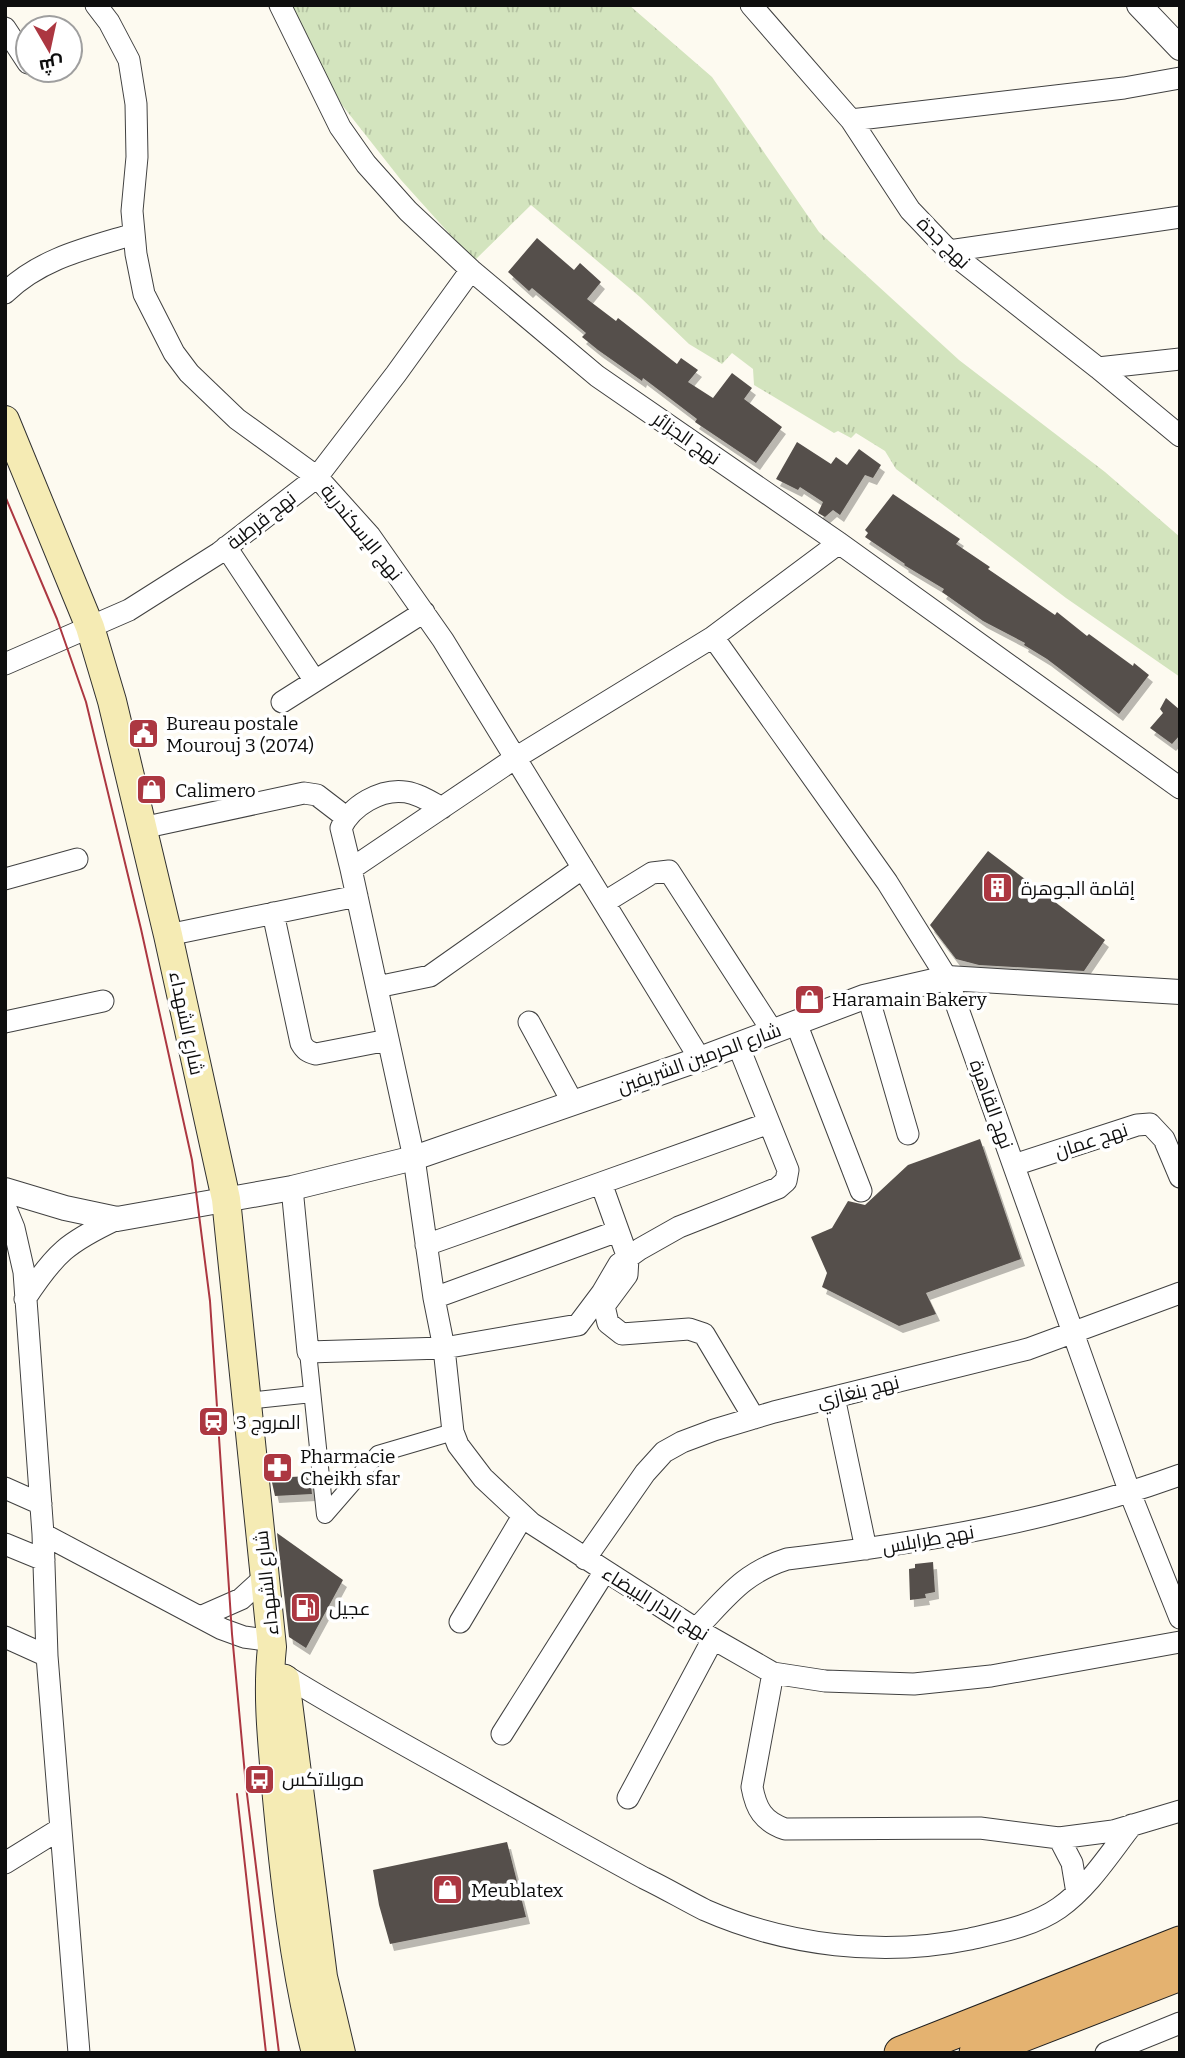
<svg xmlns="http://www.w3.org/2000/svg" width="1185" height="2058" viewBox="0 0 1185 2058" font-family="Bitter,Cairo,serif">
<defs>
<pattern id="grass-tufts" width="24" height="20" patternUnits="userSpaceOnUse" patternTransform="scale(1.75)"><rect width="24" height="20" fill="#d3e4be"/><path d="M3 7l-1-3M5 7V3M7 7l1-3M15 17l-1-3M17 17v-4M19 17l1-3" fill="none" stroke="#b4c2a2"/></pattern>
<filter id="shadow"><feDropShadow dx="4" dy="7" stdDeviation="0" flood-color="#0004"/></filter>
</defs>
<rect width="100%" height="100%" fill="#fdfaf0"/>
<!-- grass -->
<path fill="url(#grass-tufts)" d="M287 5H629L712 77 819 232 959 360 1105 472 1180 537V677L1066 598 896 469 885 451 856 433 851 438 838 431 834 433 754 385 753 369 732 353 722 364 689 344 640 297 531 205 474 261 401 180 342 105Z"/>
<!-- building -->
<path fill="#554f4b" filter="url(#shadow)" d="M537 238 574 270 580 263 601 282 587 299 616 321 618 318 677 364 681 358 698 370 688 382 713 398 732 373 752 388 744 399 782 427 756 463 695 422 697 419 643 378 642 381 598 350 582 337 586 333 532 288 529 291 508 272Z
M797 442 831 464 836 457 847 465 859 449 881 465 873 478 865 475 840 515 833 510 825 517 818 513 823 502 800 487 798 490 776 479Z
M893 494 960 539 956 544 990 567 988 569 1055 615 1057 612 1087 636 1089 634 1133 666 1134 663 1149 675 1119 714 1047 659 1024 645 1025 643 983 621 942 592 944 589 904 565 905 564 865 537 868 533 865 530Z
M1166 698 1180 710V735L1172 744 1150 728 1163 713 1160 709Z
M988 851 1105 940 1084 971 979 965 956 959 930 925Z
M980 1139 1021 1259 926 1293 936 1314 899 1326 822 1287 827 1273 811 1237 832 1228 848 1201 865 1205 908 1165Z
M310 1476 312 1494 275 1496 271 1478Z
M277 1533 343 1580 306 1648 289 1637Z
M933 1562 935 1592 925 1594 926 1598 910 1600 909 1569 915 1568V1564Z
M507 1842 526 1917 390 1944 379 1905 373 1870Z"/>
<g fill="none" stroke-linecap="round" stroke-linejoin="round">
<defs>
<path id="pedestrian" d="M308 1352 325 1515 378 1454 453 1432
M247 1401 312 1394"/>
<path id="minor" d="M96 5 109 22 129 60 136 104 137 157 132 211 136 254 144 294 174 353 189 373 237 419 317 477 370 536 443 640 700 1059
M280 5 340 127 366 164 408 211 471 270 597 376 839 543 1180 788
M751 5 851 120 910 210 949 251 1098 368 1180 436
M5 28 28 63
M851 120 1124 88 1180 78
M949 251 1180 217
M5 293C41 258 88 248 134 234
M1098 368 1180 359
M839 543 713 637 517 757 351 869 414 1158 434 1298 444 1348 453 1432 458 1445 483 1478 531 1523 696 1629 773 1673 825 1681 914 1684 991 1676 1180 1642
M226 547 315 681
M713 637 887 882 947 978 1130 1493 1180 1618
M5 664 129 610 219 553 317 477 396 374 471 270
M282 702 424 612
M142 828 304 793 317 795 347 818
M351 869 341 828C351 806 381 788 406 792 419 794 431 802 442 808
M5 879 77 859
M605 902 652 873 669 871 773 1032
M273 913 301 1043C305 1050 308 1052 316 1054L388 1040
M168 935 357 896
M377 987 430 976 583 868
M868 996 908 1134
M5 1022 103 1001
M529 1022 573 1103
M796 1023 861 1191
M1014 1165 1137 1125 1150 1124 1164 1139 1180 1177
M601 1183 769 1123
M292 1188 308 1352 444 1348 578 1325 602 1293 619 1264 640 1249 679 1227 778 1188 786 1181 788 1170 738 1045
M5 1206 14 1228 24 1272 43 1534 47 1656 79 2053
M426 1245 601 1183 628 1258 627 1275 604 1306 608 1323 622 1334 689 1329 704 1334 754 1418
M434 1298 618 1231
M25 1299C55 1253 68 1242 117 1219
M834 1397 866 1549
M5 1488 41 1504
M43 1534 222 1629 244 1637 272 1641
M5 1544 44 1560
M585 1559 645 1473 664 1452 682 1442 714 1430 774 1412 1028 1349 1180 1293
M200 1617 241 1599 265 1577
M460 1622 523 1516
M696 1629C727 1597 743 1573 787 1559 921 1543 1053 1521 1180 1475
M5 1637 47 1656
M773 1673 752 1787C756 1809 763 1821 785 1829L980 1828 1059 1838 1113 1831 1180 1811
M276 1676 284 1675C354 1718 425 1756 496 1796 545 1823 594 1851 644 1878 665 1888 685 1900 705 1910 787 1946 883 1957 970 1939 1000 1932 1033 1926 1059 1908 1089 1887 1110 1853 1132 1825
M502 1734 605 1571
M628 1798 713 1639
M1059 1838 1072 1863 1077 1893
M5 1863 60 1829
M1106 2053 1180 2023"/>
<path id="tertiary" d="M1139 5 1180 48
M5 1190 65 1208 117 1219 292 1188 414 1158 700 1059 864 997 947 978 1180 992"/>
<path id="secondary" d="M5 420 90 627 112 701 168 935 226 1199 272 1647C267 1694 272 1740 276 1787 284 1875 294 1967 316 2053
M285 1679 323 1977 341 2053"/>
<path id="trunk" d="M901 2053 1180 1943
M976 2053 1180 1974"/>
</defs>
<!-- pedestrian casing -->
<use href="#pedestrian" stroke="#414141" stroke-width="18"/>
<!-- minor casing -->
<use href="#minor" stroke="#414141" stroke-width="23"/>
<!-- tertiary casing -->
<use href="#tertiary" stroke="#414141" stroke-width="26"/>
<!-- secondary casing -->
<use href="#secondary" stroke="#303030" stroke-width="30"/>
<!-- trunk casing -->
<use href="#trunk" stroke="#1f1f1f" stroke-width="35"/>
<!-- pedestrian -->
<use href="#pedestrian" stroke="#fff" stroke-width="16"/>
<!-- minor -->
<use href="#minor" stroke="#fff" stroke-width="21"/>
<!-- tertiary -->
<use href="#tertiary" stroke="#fff" stroke-width="24"/>
<!-- secondary -->
<use href="#secondary" stroke="#f5ebb4" stroke-width="28"/>
<!-- trunk -->
<use href="#trunk" stroke="#e4b270" stroke-width="33"/>
<!-- tram -->
<path stroke="#ac3741" stroke-width="2" d="M5 496 57 619 86 702 141 929 192 1160 210 1301 232 1634 246 1786 279 2053
M237 1794 266 2053"/>
</g>
<!-- icons -->
<defs>
<symbol id="civic-square" viewBox="-11 -11 22 22"><rect x="-9" y="-9" width="18" height="18" rx="4" fill="#ac3741" stroke="#fff"/><path d="M-.6-6.5H3V-4.5H.6V-3L4-1V1h2V6H-6V1h2V-1L-.6-3ZM-1.2 2.5V6h2.4V2.5Z" fill="#fff"/></symbol>
<symbol id="shop-square" viewBox="-11 -11 22 22"><rect x="-9" y="-9" width="18" height="18" rx="4" fill="#ac3741" stroke="#fff"/><path d="M-5-2.5h2.3a2.7 3.5 0 0 1 5.4 0H5L5.5 6h-11ZM-1.5-2.5h3a1.5 2.3 0 0 0-3 0Z" fill="#fff"/></symbol>
<symbol id="building-square" viewBox="-11 -11 22 22"><rect x="-9" y="-9" width="18" height="18" rx="4" fill="#ac3741" stroke="#fff"/><path d="M-4-6H4V6H1V3H-1V6H-4ZM-2.5-4.3h1.7v1.8h-1.7ZM.8-4.3h1.7v1.8H.8ZM-2.5-1h1.7V.8h-1.7ZM.8-1h1.7V.8H.8Z" fill="#fff"/></symbol>
<symbol id="station-square" viewBox="-11 -11 22 22"><rect x="-9" y="-9" width="18" height="18" rx="4" fill="#ac3741" stroke="#fff"/><path d="M-3-6H3Q5-6 5-4V2Q5 4 3 4L4.5 6H3L1.5 4h-3L-3 6H-4.5L-3 4Q-5 4-5 2V-4Q-5-6-3-6ZM-3.5-4v3h7v-3ZM-3.5 1v1.5H-2V1ZM2 1v1.5H3.5V1Z" fill="#fff"/></symbol>
<symbol id="pharmacy-square" viewBox="-11 -11 22 22"><rect x="-9" y="-9" width="18" height="18" rx="4" fill="#ac3741" stroke="#fff"/><path d="M-2-6h4v4h4v4h-4v4h-4v-4h-4v-4h4Z" fill="#fff"/></symbol>
<symbol id="fuel-square" viewBox="-11 -11 22 22"><rect x="-9" y="-9" width="18" height="18" rx="4" fill="#ac3741" stroke="#fff"/><path d="M-5.5-6h7V0h2V4h1.3V-2.5L3-4.5l.8-.8L6-3V5H2.5V1h-1V6h-7ZM-4.2-4.7v3.2H.2V-4.7Z" fill="#fff"/></symbol>
<symbol id="bus-square" viewBox="-11 -11 22 22"><rect x="-9" y="-9" width="18" height="18" rx="4" fill="#ac3741" stroke="#fff"/><path d="M-5-6H5V4H4V6H2V4H-2V6H-4V4H-5ZM-3.5-4V0h7V-4ZM-3.5 1.2v1.5H-2V1.2ZM2 1.2v1.5H3.5V1.2Z" fill="#fff"/></symbol>
</defs>
<g fill-rule="evenodd">
<use href="#civic-square" x="126" y="716" width="35" height="35"/>
<use href="#shop-square" x="134" y="772" width="35" height="35"/>
<use href="#building-square" x="980" y="870" width="35" height="35"/>
<use href="#shop-square" x="792" y="982" width="35" height="35"/>
<use href="#station-square" x="196" y="1404" width="35" height="35"/>
<use href="#pharmacy-square" x="260" y="1450" width="35" height="35"/>
<use href="#fuel-square" x="288" y="1590" width="35" height="35"/>
<use href="#bus-square" x="242" y="1762" width="35" height="35"/>
<use href="#shop-square" x="430" y="1872" width="35" height="35"/>
</g>
<g text-anchor="middle" stroke-width="7" stroke-linejoin="round" paint-order="stroke">
<!-- street labels -->
<g font-size="19" fill="#0e0e0e" stroke="#fff">
<text transform="translate(944 242) rotate(44)" y="7">نهج جدة</text>
<text transform="translate(687 438) rotate(35)" y="7">نهج الجزائر</text>
<text transform="translate(261 520) rotate(-38)" y="7">نهج قرطبة</text>
<text transform="translate(362 532) rotate(51)" y="7">نهج الإسكندرية</text>
<text transform="translate(187 1023) rotate(78)" y="7">شارع الشهداء</text>
<text transform="translate(699 1058) rotate(-20)" y="7">شارع الحرمين الشريفين</text>
<text transform="translate(992 1104) rotate(70)" y="7">نهج القاهرة</text>
<text transform="translate(1091 1140) rotate(-18)" y="7">نهج عمان</text>
<text transform="translate(858 1391) rotate(-14)" y="7">نهج بنغازي</text>
<text transform="translate(928 1539) rotate(-10)" y="7">نهج طرابلس</text>
<text transform="translate(266 1583) rotate(-96)" y="7">شارع الشهداء</text>
<text transform="translate(656 1603) rotate(32)" y="7">نهج الدار البيضاء</text>
</g>
<!-- poi labels -->
<g font-size="19" fill="#0e0e0e" stroke="#fff" text-anchor="start">
<text x="166" y="730">Bureau postale<tspan x="166" dy="22">Mourouj 3 (2074)</tspan></text>
<text x="175" y="797">Calimero</text>
<text x="1021" y="895">إقامة الجوهرة</text>
<text x="832" y="1006">Haramain Bakery</text>
<text x="236" y="1429">المروج 3</text>
<text x="300" y="1463">Pharmacie<tspan x="300" dy="22">Cheikh sfar</tspan></text>
<text x="329" y="1615">عجيل</text>
<text x="282" y="1786">موبلاتكس</text>
<text x="471" y="1897">Meublatex</text>
</g>
</g>
<!-- border -->
<rect width="1185" height="2058" fill="none" stroke="#0e0e0e" stroke-width="14"/>
<!-- north arrow -->
<g transform="translate(49 49) rotate(171)"><circle r="33" fill="#ffffff" stroke="#9f9f9f" stroke-width="2"/>
<path d="M0-5L12 26L0 18L-12 26Z" fill="#ac3741"/>
<text y="-10" font-size="19" font-weight="bold" text-anchor="middle" fill="#0e0e0e">ش</text>
</g>
</svg>
